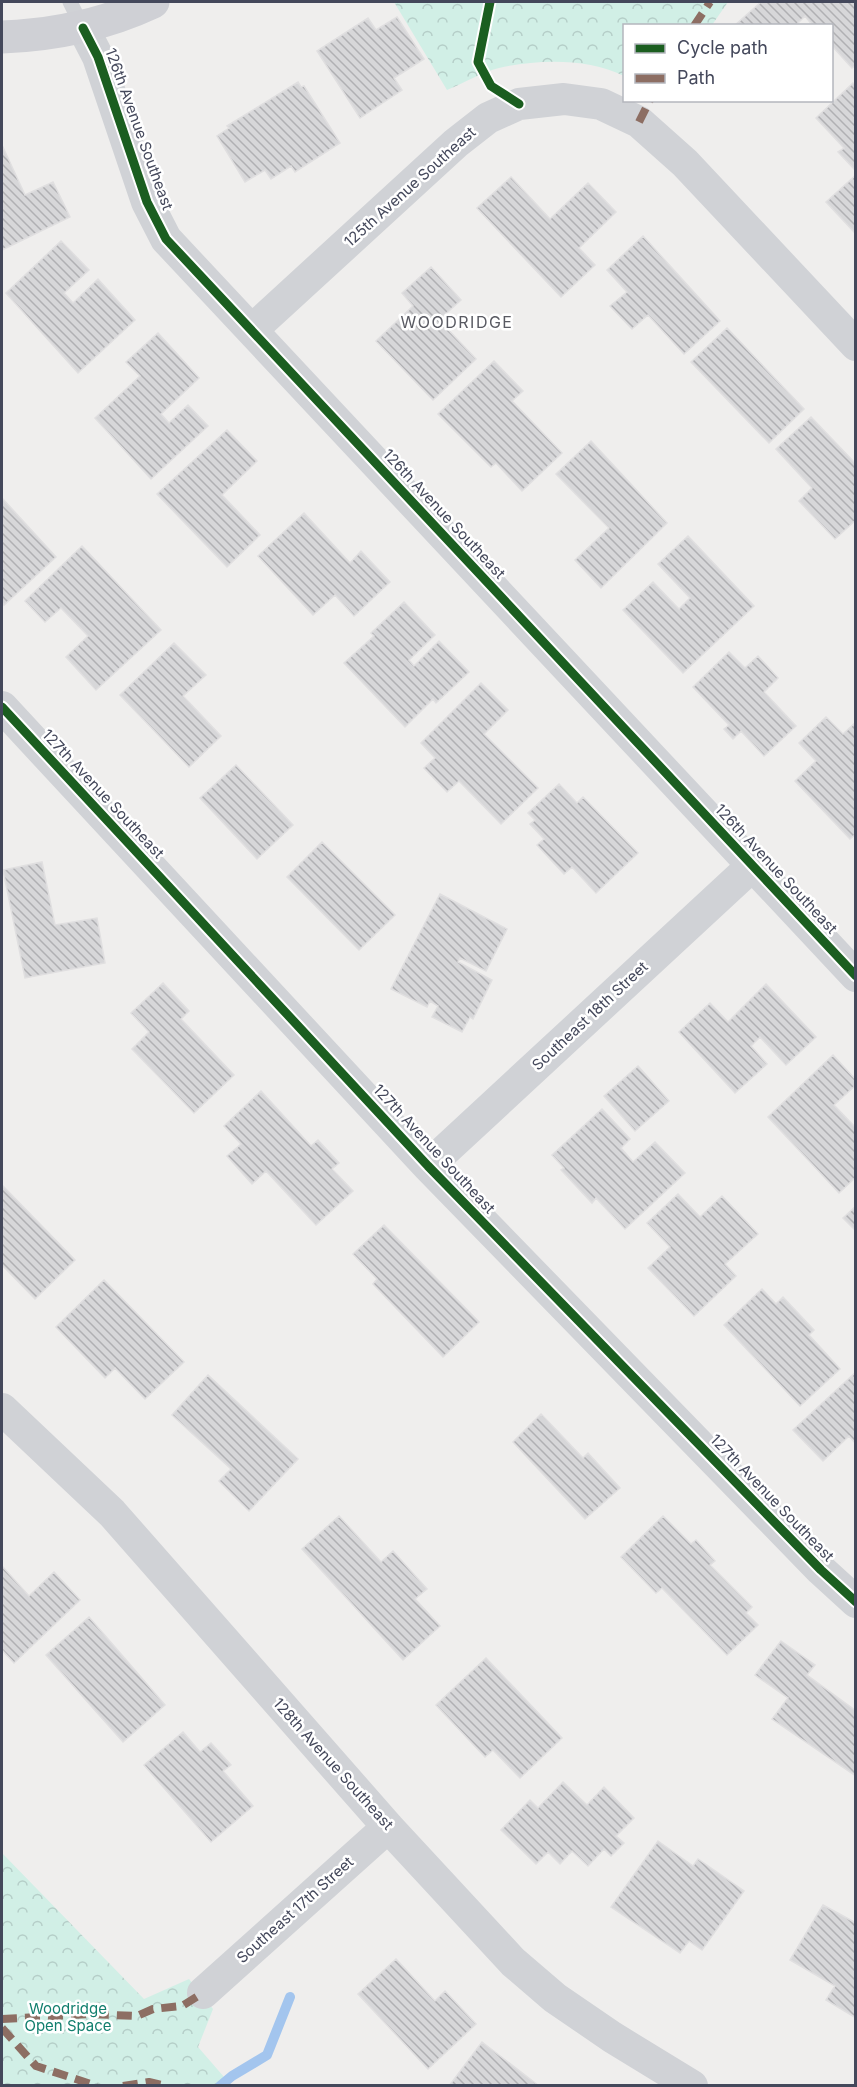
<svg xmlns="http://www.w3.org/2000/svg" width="857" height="2087" viewBox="0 0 857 2087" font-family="Inter,sans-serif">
<defs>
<pattern id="forest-crowns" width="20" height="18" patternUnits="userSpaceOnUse" patternTransform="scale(1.5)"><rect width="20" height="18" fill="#d1efe6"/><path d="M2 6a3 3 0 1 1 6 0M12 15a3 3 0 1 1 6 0" fill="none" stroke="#b5cec8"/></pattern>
<pattern id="building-back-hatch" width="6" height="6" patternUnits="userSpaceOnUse" patternTransform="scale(1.5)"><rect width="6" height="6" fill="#d7d7d9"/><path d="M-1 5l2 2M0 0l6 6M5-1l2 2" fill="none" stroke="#b0b0b3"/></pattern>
</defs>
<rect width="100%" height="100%" fill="#efeeed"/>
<!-- forest -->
<path fill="url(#forest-crowns)" d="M394 2H728L712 25 624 26V76C588 58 538 59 499 68 482 72 464 83 447 90Z
M2 1853 144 1999 189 1979 213 2009 198 2047 231 2085H2Z"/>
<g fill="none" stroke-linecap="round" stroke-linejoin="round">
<!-- stream -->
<path stroke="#a3c5ee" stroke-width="10" d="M220 2086 232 2076 267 2055 290 1997"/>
</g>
<!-- building -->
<path fill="url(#building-back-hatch)" stroke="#e0dfe0" stroke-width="1.5" d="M761 2H856V65L852 68 832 46V26H813L805 16 795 26H734Z
M397 17 424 59 394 78 402 90 360 118 317 51 368 18 376 30Z
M298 82 301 87 304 86 340 143 295 172 291 166 271 179 265 170 245 182 217 136 229 128 227 126Z
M853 83 856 85V171L838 152 844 148 816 118Z
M2 145 25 195 53 182 70 217 2 250Z
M856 175V234L826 202Z
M511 177 550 219 588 183 616 212 579 248 595 265 561 297 477 208Z
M643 236 720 321 684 354 648 315 632 329 610 306 627 292 607 270Z
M61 241 89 270 64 293 73 303 98 279 135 320 78 373 6 293Z
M431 267 461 300 439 320 476 359 433 400 376 341 413 306 402 293Z
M727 328 804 409 769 443 691 362Z
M158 333 199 378 161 414 169 423 188 405 208 426 151 479 95 418 140 376 126 362Z
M494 361 523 391 512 401 562 453 522 491 496 463 491 467 438 414Z
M811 417 856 464V520L835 539 799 501 812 488 776 449Z
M227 430 257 461 222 495 260 535 227 567 157 494Z
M591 441 667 523 601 588 575 560 609 528 556 474Z
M2 498 56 557 4 605 2 602Z
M304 513 350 563 361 551 390 582 354 616 335 595 313 615 258 556Z
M688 536 754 606 683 673 623 610 653 582 679 609 690 598 658 564Z
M82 546 161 630 96 690 66 657 88 636 61 608 45 622 25 601Z
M404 602 435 635 409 660 414 666 439 641 469 672 436 703 433 699 405 727 344 663 374 636 371 633Z
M174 643 206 675 183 696 221 736 189 767 120 695Z
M729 652 745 668 758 656 778 678 764 692 796 726 764 756 741 731 733 739 724 729 729 725 693 687Z
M481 683 508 710 484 734 538 788 501 824 459 781 447 792 424 768 435 758 421 743Z
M826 717 843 734 856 722V834L850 839 795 781 816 761 799 743Z
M236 765 293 825 257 859 200 798Z
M559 784 577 803 583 797 638 853 596 893 572 867 564 874 537 845 544 839 530 824 535 820 528 813Z
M322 842 395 915 359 950 287 877Z
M42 862 55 925 97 918 105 963 25 978 3 870Z
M440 894 507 929 486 971 460 958 458 962 492 980 473 1019 470 1017 462 1032 432 1017 438 1006 430 1001 427 1007 391 989Z
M163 983 189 1011 181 1019 234 1075 194 1113 132 1049 149 1032 131 1013Z
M766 984 816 1037 786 1065 760 1037 751 1046 767 1064 735 1093 679 1032 710 1003 728 1022Z
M833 1055 856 1080V1085L834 1105 856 1128V1177L839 1193 768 1117Z
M638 1066 669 1101 635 1131 604 1096Z
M261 1091 311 1146 318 1140 339 1163 332 1169 353 1191 316 1225 266 1171 252 1184 227 1156 241 1144 224 1126Z
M602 1109 630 1139 621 1148 633 1162 655 1142 685 1173 625 1229 596 1198 592 1203 561 1170 564 1168 552 1155Z
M2 1185 75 1260 35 1299 2 1265Z
M678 1194 700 1217 722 1196 758 1234 725 1264 736 1276 694 1316 648 1268 670 1247 647 1223Z
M856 1206V1231L843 1218Z
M384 1225 479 1322 443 1357 373 1284 377 1279 353 1254Z
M104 1280 184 1362 145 1399 115 1368 105 1378 56 1327Z
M762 1289 776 1304 783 1297 814 1330 809 1335 840 1369 800 1406 724 1325Z
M856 1372V1444L849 1436 823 1461 793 1430Z
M208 1375 298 1459 249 1511 219 1481 231 1469 172 1415Z
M541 1414 583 1458 588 1453 620 1488 585 1519 513 1442Z
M339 1516 381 1562 393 1551 427 1589 415 1599 440 1626 403 1660 302 1549Z
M663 1516 691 1544 696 1540 715 1561 710 1565 752 1607 746 1613 758 1625 727 1655 662 1588 656 1593 621 1557Z
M2 1566 29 1596 54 1572 80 1600 14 1663 2 1650Z
M89 1617 165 1705 123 1742 46 1655Z
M781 1641 815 1665 807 1675 856 1711V1776L772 1719 788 1698 755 1675Z
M486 1658 562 1738 520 1778 493 1750 485 1757 436 1705Z
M183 1732 200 1752 211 1743 231 1765 223 1771 253 1806 211 1842 144 1765Z
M563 1782 587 1805 604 1787 634 1818 616 1836 624 1843 611 1856 604 1849 588 1866 572 1851 560 1864 548 1852 536 1864 501 1830 530 1800 538 1808Z
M658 1841 693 1866 698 1859 744 1891 702 1950 689 1941 680 1953 611 1907Z
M823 1905 856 1923V2018L826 2000 835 1986 790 1960Z
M396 1959 435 2001 445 1991 476 2024 428 2069 358 1994Z
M482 2042 539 2086H449Z"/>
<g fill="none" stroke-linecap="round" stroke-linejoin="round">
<!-- lane -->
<path stroke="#d0d2d6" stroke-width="15" d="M70 2 83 28"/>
<!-- street -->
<path stroke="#d0d2d6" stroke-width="32" d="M83 28 98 57 147 202 166 239 856 976
M252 330 456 143 488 118 519 104 564 99 601 104 639 122 685 163 856 345
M2 707 428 1166 821 1570 856 1602
M428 1166 752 866
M2 1409 112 1513 388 1827 513 1962 555 1998 612 2037 692 2086
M203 1993 388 1827"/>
<!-- secondary -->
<path stroke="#cfd0d5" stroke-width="33" d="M2 37C55 35 104 25 153 2"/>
<!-- quiet -->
<path stroke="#8d6e63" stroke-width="8" stroke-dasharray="15 8" stroke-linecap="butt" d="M694 26 710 2
M639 122 650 100
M2 2019 90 2014 137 2016 153 2009 182 2006 203 1993
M2 2028 36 2066 97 2086
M123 2086 149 2082 167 2086"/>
<defs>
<path id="cycleway" d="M490 2 478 62 491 86 519 104
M83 28 98 57 147 202 166 239 856 976
M2 707 428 1166 821 1570 856 1602"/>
</defs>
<!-- cycleway casing -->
<use href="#cycleway" stroke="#fff" stroke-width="13"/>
<!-- cycleway -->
<use href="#cycleway" stroke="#1b5e20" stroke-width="9"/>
</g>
<g text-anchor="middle" stroke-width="5" stroke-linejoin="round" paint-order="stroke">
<!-- street labels -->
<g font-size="15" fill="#44485b" stroke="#fff">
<text transform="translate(139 129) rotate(70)" y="5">126th Avenue Southeast</text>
<text transform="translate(410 187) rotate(-42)" y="5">125th Avenue Southeast</text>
<text transform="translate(444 514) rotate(47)" y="5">126th Avenue Southeast</text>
<text transform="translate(103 794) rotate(47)" y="5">127th Avenue Southeast</text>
<text transform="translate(776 869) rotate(47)" y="5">126th Avenue Southeast</text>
<text transform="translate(590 1016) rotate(-43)" y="5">Southeast 18th Street</text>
<text transform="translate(434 1149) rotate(47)" y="5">127th Avenue Southeast</text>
<text transform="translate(772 1498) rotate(46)" y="5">127th Avenue Southeast</text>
<text transform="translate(333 1764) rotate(48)" y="5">128th Avenue Southeast</text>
<text transform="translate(295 1910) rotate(-42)" y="5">Southeast 17th Street</text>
</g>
<!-- park labels -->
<g font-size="15" fill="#127f6e" stroke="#fff">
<text x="68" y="2014">Woodridge<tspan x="68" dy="17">Open Space</tspan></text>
</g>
<!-- neighbourhood labels -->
<g font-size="16" letter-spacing="1.5" fill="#595a62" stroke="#fff">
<text x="457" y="328">WOODRIDGE</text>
</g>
</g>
<!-- border -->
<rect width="857" height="2087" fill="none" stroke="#44485b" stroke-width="6"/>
<!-- legend -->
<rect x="623" y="24" width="210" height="78" fill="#ffffff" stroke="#b4b6bd" stroke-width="1.5"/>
<rect x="635" y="44" width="30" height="9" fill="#1b5e20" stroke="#b4b6bd" stroke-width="1.5"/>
<text x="677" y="54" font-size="18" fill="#44485b">Cycle path</text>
<rect x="635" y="74" width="30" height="9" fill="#8d6e63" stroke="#b4b6bd" stroke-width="1.5"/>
<text x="677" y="84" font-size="18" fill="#44485b">Path</text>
</svg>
